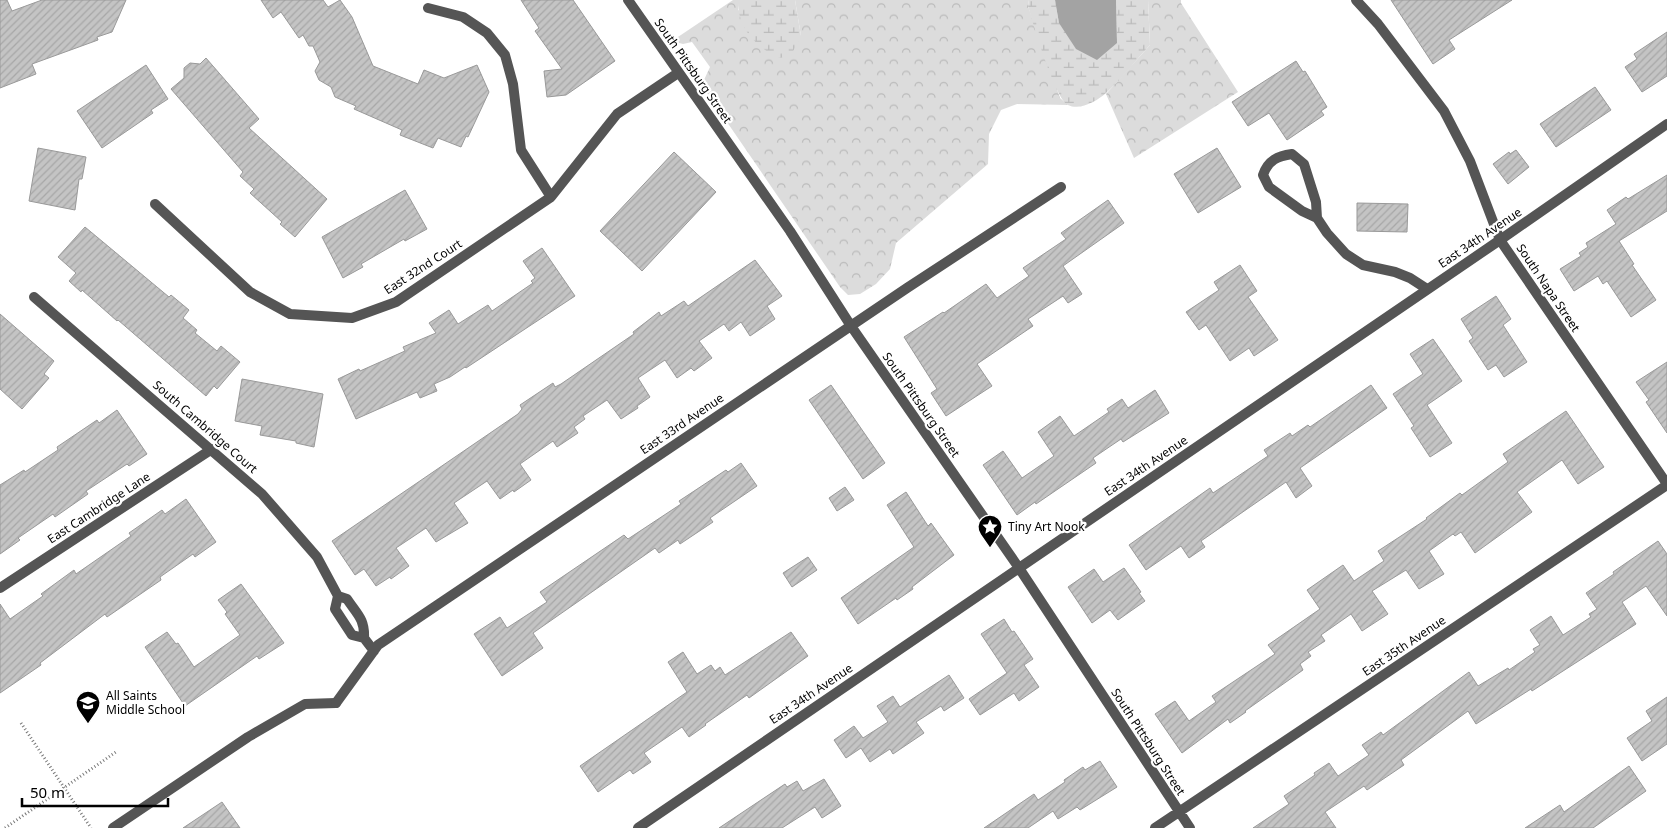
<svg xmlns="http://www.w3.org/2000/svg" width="1667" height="828" viewBox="0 0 1667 828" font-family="'Noto Sans',sans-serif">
<defs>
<pattern id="forest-crowns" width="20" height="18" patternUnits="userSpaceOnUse" patternTransform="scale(1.25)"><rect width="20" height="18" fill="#dcdcdc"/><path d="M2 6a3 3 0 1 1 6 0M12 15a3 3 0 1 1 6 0" fill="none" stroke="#bbb"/></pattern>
<pattern id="wetland-marsh" width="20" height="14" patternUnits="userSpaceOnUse" patternTransform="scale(1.25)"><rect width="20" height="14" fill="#dcdcdc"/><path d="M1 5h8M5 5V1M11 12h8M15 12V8" fill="none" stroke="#bbb"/></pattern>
<pattern id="building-hatch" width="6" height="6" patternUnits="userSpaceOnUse" patternTransform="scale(1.25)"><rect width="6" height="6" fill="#c4c4c4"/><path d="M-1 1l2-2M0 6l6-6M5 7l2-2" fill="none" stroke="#a7a7a7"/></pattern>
</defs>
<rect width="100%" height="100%" fill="#fff"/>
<!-- forest -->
<path fill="url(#forest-crowns)" d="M733 0H738V10L801 36 795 0H1029L1028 6 1060 98 1068 105 1017 104 1001 110 989 134 988 164 896 243 890 269 876 284 860 294 848 295 840 287 705 90 704 80 710 67 692 42 683 44 672 41Z
M1148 0H1181V3L1238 92 1134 158 1106 94 1150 45Z"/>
<!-- wetland -->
<path fill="url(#wetland-marsh)" d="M738 0H795L801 36 791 55 780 58C756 48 737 27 738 0Z
M1029 0H1055L1059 23 1117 43 1116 0H1148L1150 45C1136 60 1122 79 1106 93 1097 101 1080 111 1068 105 1055 99 1033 23 1028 6Z"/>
<!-- water -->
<path fill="#a3a3a3" d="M1055 0H1116L1117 43 1097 60 1076 49 1059 23Z"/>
<!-- building -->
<path fill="url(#building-hatch)" stroke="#999" d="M0 0H7L12 11 42 0H126L112 32 97 37 98 40 32 64 36 74 0 88Z
M261 0H323L328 7 340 0 352 17 373 66 418 84 424 70 444 78 477 65 489 92 468 137 466 136 461 147 438 138 433 148 400 135 402 130 354 109 356 106 335 97 331 87 319 80 315 71 320 62 313 46H309L303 35 299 38 281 12 273 18Z
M521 0H573L615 61 566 95 547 97 544 71 562 69 535 31 539 28Z
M1391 0H1512L1449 40 1455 49 1433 64Z
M1667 32V76L1642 92 1625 67 1637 59 1634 54Z
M206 58 259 119 249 128 327 199 295 237 280 224 282 222 250 193 254 189 240 176 243 172 171 89 184 78V68L190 63 200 64Z
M1296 61 1303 72 1305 71 1327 107 1321 111 1324 115 1287 140 1269 113 1248 126 1232 102Z
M146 65 168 99 151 110 153 113 102 148 77 111Z
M1595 87 1611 110 1556 147 1540 124Z
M38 148 86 157 82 179H79L75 210 29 201Z
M1217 148 1241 187 1198 213 1174 174Z
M1516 150 1529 167 1508 184 1493 164 1509 152 1510 154Z
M674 152 716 192 642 271 600 231Z
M1667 175V211L1619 241 1634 264 1632 265 1656 300 1631 317 1607 281 1603 284 1598 276 1574 291 1560 269 1581 256 1579 253 1588 247 1586 243 1616 224 1607 210 1626 197 1628 199Z
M405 190 427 229 405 241 404 239 361 264 363 267 343 278 322 237Z
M1108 200 1124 223 1063 266 1082 294 1068 303 1063 296 1028 319 1033 326 977 364 992 386 946 416 931 393 937 389 904 337 943 312 944 313 986 284 997 298 1029 276 1023 268 1066 239 1061 233Z
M1357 203 1408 204 1407 232 1357 231Z
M85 227 169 297 171 295 189 310 183 318 197 330 195 333 217 351 221 346 240 362 217 389 214 386 206 396 118 320 117 321 82 290 81 292 69 281 76 273 58 257Z
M542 248 575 296 466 368 465 367 450 377 434 384 437 391 420 398 417 392 356 419 338 379 359 369 360 371 405 351 403 347 436 333 429 323 449 310 458 324 488 305 492 311 533 283 531 281 535 278 523 261Z
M755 260 782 296 767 306 775 319 750 336 741 322 729 331 724 324 699 341 712 358 694 371 691 368 677 378 665 360 638 378 650 397 637 406 638 408 621 419 607 400 583 416 585 419 574 427 578 433 557 447 553 441 520 464 531 480 514 492 513 490 500 499 487 481 454 503 468 523 436 542 426 528 396 548 409 566 391 579 390 577 376 586 364 569 355 575 332 541 518 414 522 409 520 405 553 383 555 387 561 384 634 334 633 332 659 312 661 316 684 301 688 306Z
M1240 265 1257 291 1248 297 1278 340 1254 356 1249 348 1230 361 1206 325 1199 330 1186 312 1219 290 1214 282Z
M1496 296 1511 319 1503 325 1527 362 1504 377 1496 365 1488 370 1469 341 1473 338 1461 319Z
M0 314 54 361 44 374 49 378 22 409 0 389Z
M1433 339 1462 381 1427 405 1452 443 1430 457 1411 428 1414 426 1393 394 1423 374 1410 354Z
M1667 362V433L1646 402 1649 400 1636 382Z
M242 379 323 394 314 447 296 443V441L260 435 262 426 235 421Z
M831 385 885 463 863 479 809 400Z
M1371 385 1387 408 1300 468 1312 486 1296 498 1286 482 1201 541 1205 547 1189 558 1181 546 1146 570 1129 545 1210 488 1213 493 1268 456 1264 450 1290 433 1292 436 1308 425 1310 427Z
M1155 390 1169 413 1123 442 1121 439 1093 458 1096 463 1036 504 1035 502 1017 515 983 465 1003 451 1022 478 1054 456 1038 432 1060 416 1074 436 1109 412 1107 409 1122 399 1128 408Z
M117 410 147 454 129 466 127 464 86 491 88 494 55 517 53 514 18 538 20 540 0 554V485L24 470 25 472 58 450 57 447 97 420 99 423Z
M1566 411 1604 467 1578 484 1562 460 1517 492 1532 512 1475 553 1461 532 1455 536 1453 534 1429 551 1444 574 1419 589 1406 570 1372 591 1388 614 1362 631 1351 614 1321 635 1325 641 1308 652 1311 656 1300 664 1303 670 1245 711 1246 712 1230 723 1228 719 1182 753 1155 714 1175 701 1189 721 1216 702 1212 696 1275 654 1268 645 1320 609 1307 590 1343 565 1354 581 1384 561 1378 551 1427 519 1426 518 1460 493 1462 495 1508 462 1503 454Z
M741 463 757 486 710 518 713 522 680 544 678 540 659 553 655 548 533 633 543 648 502 676 474 634 500 617 507 628 547 602 540 592 624 535 628 539 681 504 679 501 726 470 728 472Z
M845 487 854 500 837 511 829 498Z
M906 492 928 526 931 523 954 555 912 587 913 589 897 600 896 598 858 624 841 598 914 547 887 505Z
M186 499 216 542 195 557 193 554 160 577 161 580 107 617 105 614 40 663 41 665 0 693V604L10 619 43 596 41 594 74 570 76 574 131 536 129 533 162 510 165 514Z
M1658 541 1667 554V616L1646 586 1622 602 1636 624 1532 691 1531 689 1476 724 1468 711 1401 760 1404 765 1367 790 1364 786 1325 812 1336 828H1253L1289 804 1284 796 1315 775 1314 773 1329 763 1338 776 1369 755 1362 745 1381 732 1383 735 1469 672 1478 686 1508 668 1509 670 1535 652 1533 649 1540 645 1530 630 1551 616 1563 635 1591 617 1589 614 1597 609 1586 593 1614 574 1613 572Z
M808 557 817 570 792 587 783 573Z
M1124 568 1141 592 1139 593 1145 601 1118 620 1110 610 1092 623 1068 587 1094 569 1103 582Z
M241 584 284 643 259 659 257 656 185 706 145 647 167 632 176 644 178 643 194 667 240 635 225 614 227 612 218 600Z
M1004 619 1012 632 1014 631 1033 659 1024 665 1039 687 1019 701 1014 693 980 715 969 699 1007 673 981 634Z
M791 632 808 656 749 698 747 695 705 724 706 725 689 737 682 727 644 753 651 762 633 774 630 770 598 792 580 766 687 692 668 662 683 652 697 674 711 665 715 671 720 667 725 675Z
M949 675 964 698 944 711 941 706 916 722 924 733 893 754 890 749 870 762 861 748 846 758 834 740 854 726 863 738 888 722 877 706 893 696 900 707Z
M1667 697V744L1642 761 1627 738 1652 721 1646 711Z
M1100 761 1117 787 1080 810 1077 807 1058 819 1053 811 1028 828H984L1034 794 1038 800 1065 782 1064 780 1083 767 1085 770Z
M1629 766 1646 791 1593 828H1525L1560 805 1564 812Z
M824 779 841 806 822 818 815 807 782 828H719L785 784 787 787 797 781 803 791Z
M222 802 240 828H183Z"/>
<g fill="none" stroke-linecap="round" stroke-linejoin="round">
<!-- path -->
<path stroke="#777" stroke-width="3" stroke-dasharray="1 2.5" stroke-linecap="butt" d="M21 723 91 828
M5 828 116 752"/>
<!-- lane -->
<path stroke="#555" stroke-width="10" d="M1356 0 1378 24 1444 111 1470 161 1500 240
M1317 218 1302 211 1269 187 1263 175C1268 160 1278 156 1292 154L1304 164 1316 202 1317 218 1327 233 1346 254 1363 265 1395 272 1410 278 1427 289
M113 828 248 737 305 704 336 703"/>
<!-- street -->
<path stroke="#555" stroke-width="10" d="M628 0 790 231 851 326 1019 568 1190 828
M428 8 463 17 487 33 505 55 513 84 521 150 551 197
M155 204 250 292 290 314 352 318 396 302 551 197 617 114 678 73
M1500 240 1667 484
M34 297 262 494 317 557 338 596 335 609 352 635 364 638 374 651
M0 588 212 449
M338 596 347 599C357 614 365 619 364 638
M336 703 378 645 907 288 1061 187
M638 828 1500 240 1667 124
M1155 828 1667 485"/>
</g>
<!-- icons -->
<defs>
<symbol id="sight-pin" viewBox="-11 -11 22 30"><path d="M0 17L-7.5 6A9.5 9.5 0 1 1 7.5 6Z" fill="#000" stroke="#fff"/><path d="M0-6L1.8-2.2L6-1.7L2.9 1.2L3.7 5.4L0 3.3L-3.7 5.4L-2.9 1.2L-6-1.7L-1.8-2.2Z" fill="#fff"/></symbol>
<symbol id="school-pin" viewBox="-11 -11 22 30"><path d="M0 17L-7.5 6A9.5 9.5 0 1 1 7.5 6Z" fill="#000" stroke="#fff"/><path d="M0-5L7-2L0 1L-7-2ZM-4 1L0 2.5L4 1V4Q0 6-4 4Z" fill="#fff"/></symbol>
</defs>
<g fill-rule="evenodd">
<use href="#sight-pin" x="976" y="513" width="28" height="38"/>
<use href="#school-pin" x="74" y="689" width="28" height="38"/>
</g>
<g text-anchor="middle" stroke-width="4.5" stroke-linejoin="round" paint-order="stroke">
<!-- street labels -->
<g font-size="12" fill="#000" stroke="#fff">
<text transform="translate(693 71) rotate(55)" y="4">South Pittsburg Street</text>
<text transform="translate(1480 238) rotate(-34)" y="4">East 34th Avenue</text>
<text transform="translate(423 267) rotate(-33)" y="4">East 32nd Court</text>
<text transform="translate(1548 288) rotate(56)" y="4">South Napa Street</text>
<text transform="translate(921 405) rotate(55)" y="4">South Pittsburg Street</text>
<text transform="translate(682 424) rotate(-34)" y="4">East 33rd Avenue</text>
<text transform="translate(205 427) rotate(41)" y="4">South Cambridge Court</text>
<text transform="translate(1146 466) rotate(-34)" y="4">East 34th Avenue</text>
<text transform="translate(99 508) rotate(-33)" y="4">East Cambridge Lane</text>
<text transform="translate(1404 646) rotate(-34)" y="4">East 35th Avenue</text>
<text transform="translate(811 694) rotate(-34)" y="4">East 34th Avenue</text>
<text transform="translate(1148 742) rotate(57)" y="4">South Pittsburg Street</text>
</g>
<!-- poi labels -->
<g font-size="12" fill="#000" stroke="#fff" text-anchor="start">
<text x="1008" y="531">Tiny Art Nook</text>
<text x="106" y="700">All Saints<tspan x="106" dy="14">Middle School</tspan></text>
</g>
</g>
<!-- scale -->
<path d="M22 798v8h146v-8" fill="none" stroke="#000000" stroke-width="2.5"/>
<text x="30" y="798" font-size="15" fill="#000000" stroke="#ffffff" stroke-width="4" paint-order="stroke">50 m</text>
</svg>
